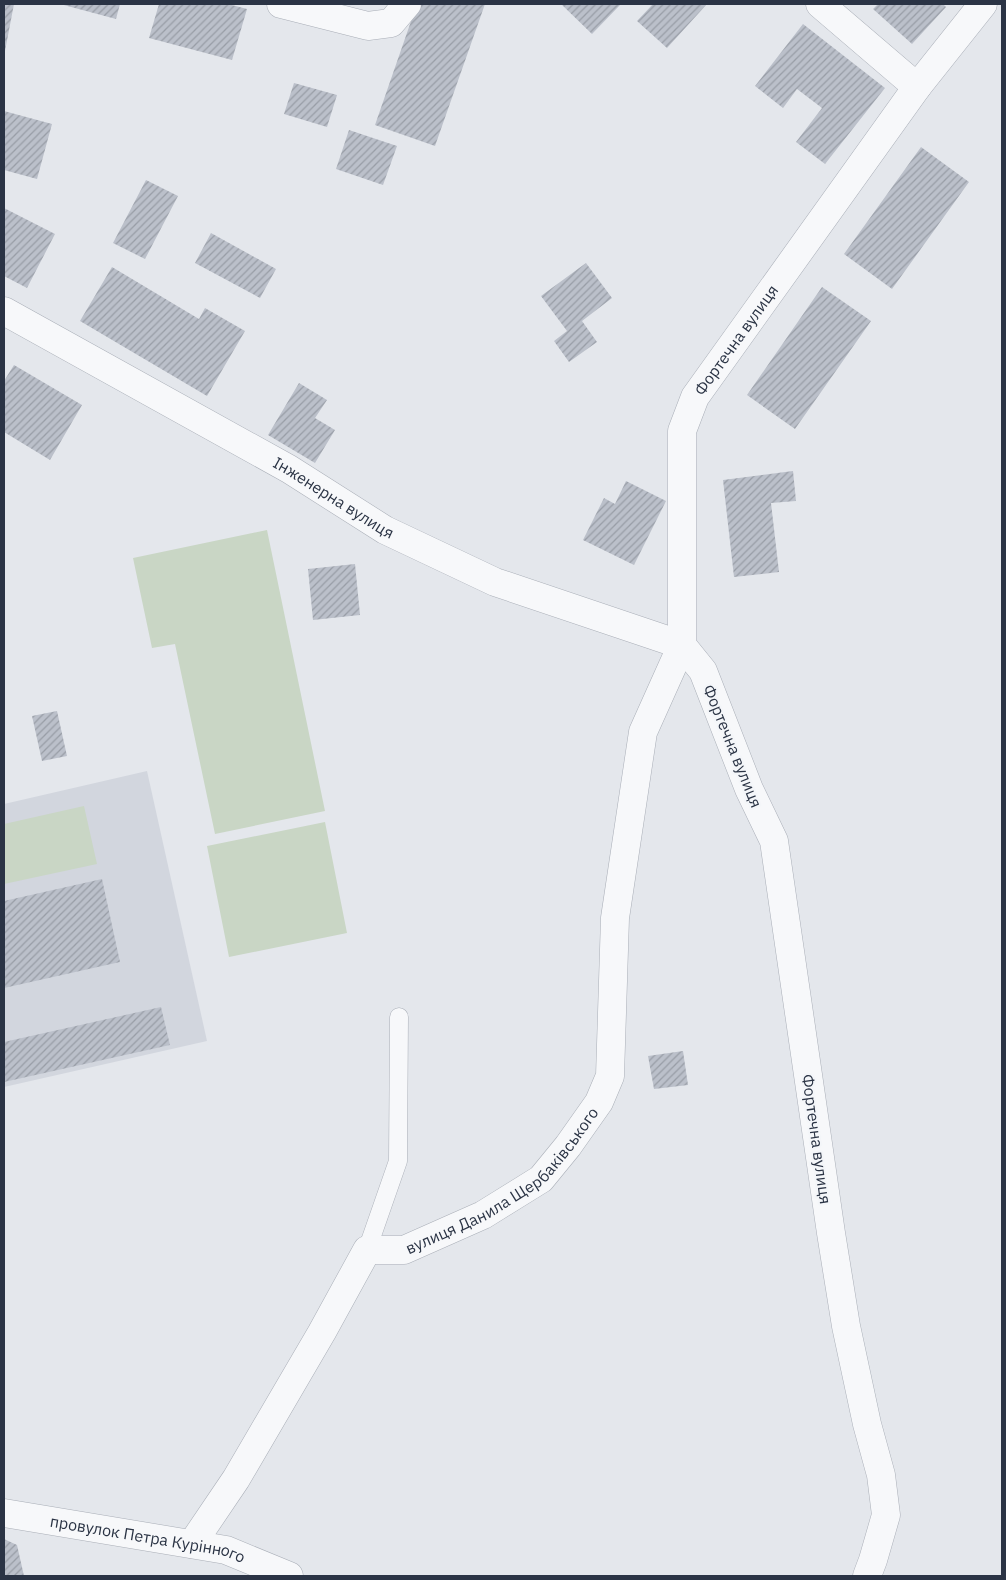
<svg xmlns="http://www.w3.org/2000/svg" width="1006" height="1580" viewBox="0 0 1006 1580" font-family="'IBM Plex Sans',sans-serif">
<defs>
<pattern id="building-hatch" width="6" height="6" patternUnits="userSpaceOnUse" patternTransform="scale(1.25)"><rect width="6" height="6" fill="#bbc0ca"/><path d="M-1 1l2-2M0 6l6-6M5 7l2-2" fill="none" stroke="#989da6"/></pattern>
</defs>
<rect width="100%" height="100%" fill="#e4e7ec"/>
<!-- built -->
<path fill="#d2d6de" d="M147 771 207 1041 4 1087V804Z"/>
<!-- park -->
<path fill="#c9d6c5" d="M267 530 325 811 215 834 175 644 152 648 133 558Z
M84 806 97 864 4 884V824Z
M325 822 347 933 229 957 207 846Z"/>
<!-- building -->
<path fill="url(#building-hatch)" d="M4 4H14L5 51H4Z
M60 4H120L116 19Z
M159 4H228L247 9 232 60 149 38Z
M417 4H485L435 146 375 125Z
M561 4H621L592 34Z
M653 4H707L667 48 637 21Z
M878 4H943L946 7 912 44 873 9Z
M803 24 885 88 825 164 796 142 822 108 797 89 783 108 755 86Z
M294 83 337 95 327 127 284 114Z
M4 111 52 124 37 179 4 170Z
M349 130 397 146 383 185 336 169Z
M921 147 969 182 892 289 844 254Z
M146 180 178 196 145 259 113 243Z
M4 208 55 234 27 288 4 276Z
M211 233 276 269 260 298 195 263Z
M586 263 612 298 582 321 597 342 569 362 554 341 567 331 541 296Z
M112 267 199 319 205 308 245 331 207 396 80 321Z
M822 287 871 321 795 429 747 395Z
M14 365 82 405 50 460 4 432V381Z
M299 383 327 400 315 418 335 430 315 463 268 435Z
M793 471 796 501 771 503 779 572 734 577 723 480Z
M626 481 666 501 634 565 583 540 604 498 615 504Z
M355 564 360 615 313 620 308 569Z
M57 711 67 756 42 761 32 716Z
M102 879 120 962 4 988V901Z
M161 1007 170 1045 4 1082V1042Z
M683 1051 688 1085 654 1089 648 1056Z
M4 1539 17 1545 24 1576H4Z"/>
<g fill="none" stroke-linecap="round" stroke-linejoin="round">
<defs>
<path id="service" d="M367 1250 398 1161 399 1017"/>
<g id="minor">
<path d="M281 4 368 26 391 23 407 4"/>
<path d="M820 4 917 87"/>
<path id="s1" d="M4 311 289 469 385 530 495 582 682 645"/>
<path id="s2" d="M4 1513 226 1550 289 1576"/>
<path id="s3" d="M192 1544 236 1479 322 1332 367 1250H404L483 1215 541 1179 568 1146 599 1102 610 1076 615 918 643 732 682 645"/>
<path id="s4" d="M867 1576 873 1560 886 1515 881 1475 867 1424 846 1326 831 1233 774 841 749 789 703 671 682 645V431L695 397 917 87 983 4"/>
</g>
</defs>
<!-- service casing -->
<use href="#service" stroke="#a9aeb7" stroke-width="19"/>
<!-- minor casing -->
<use href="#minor" stroke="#a9aeb7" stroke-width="29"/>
<!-- service -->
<use href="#service" stroke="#f7f8fa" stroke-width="18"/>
<!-- minor -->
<use href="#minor" stroke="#f7f8fa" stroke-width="28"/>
</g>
<g text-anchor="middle" stroke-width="4.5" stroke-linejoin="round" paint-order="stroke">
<!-- street labels -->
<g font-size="16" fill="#2b3445" stroke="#f4f6f9">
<text dy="6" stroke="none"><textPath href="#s4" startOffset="1286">Фортечна вулиця</textPath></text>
<text dy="6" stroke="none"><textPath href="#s1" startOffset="379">Інженерна вулиця</textPath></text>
<text transform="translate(733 746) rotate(68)" y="6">Фортечна вулиця</text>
<text transform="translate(817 1139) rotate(82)" y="6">Фортечна вулиця</text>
<text dy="6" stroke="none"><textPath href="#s3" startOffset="502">вулиця Данила Щербаківського</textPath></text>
<text dy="6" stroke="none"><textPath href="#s2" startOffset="146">провулок Петра Курінного</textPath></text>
</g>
</g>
<!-- border -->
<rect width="1006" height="1580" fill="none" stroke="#2b3445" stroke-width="10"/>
</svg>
